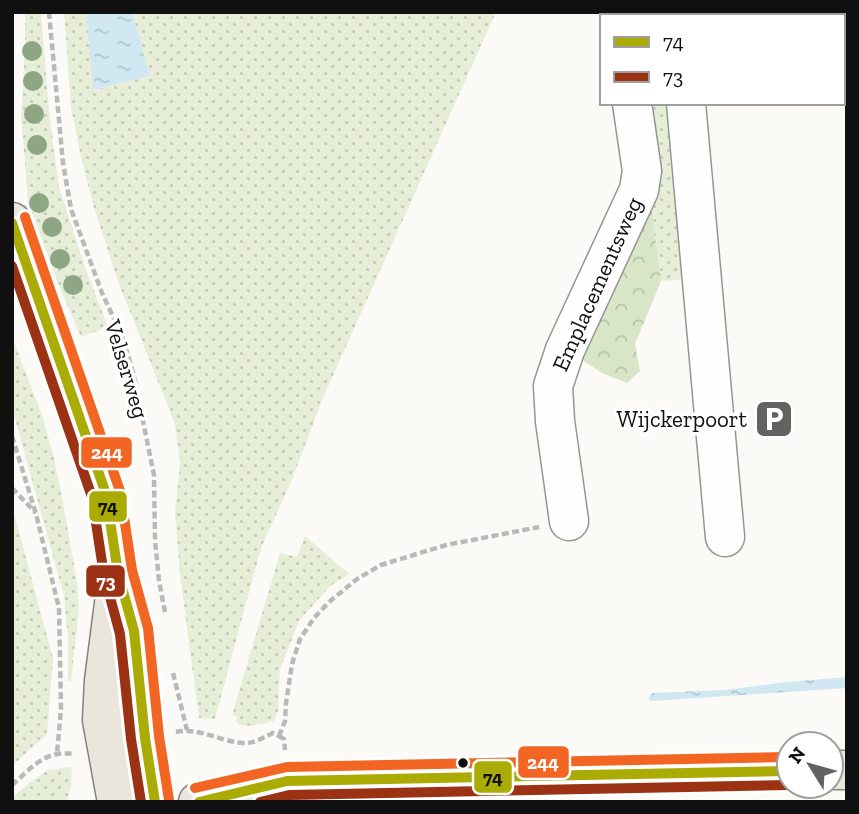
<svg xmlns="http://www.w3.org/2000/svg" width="859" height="814" viewBox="0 0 859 814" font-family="'Zilla Slab',serif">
<defs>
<pattern id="green-dots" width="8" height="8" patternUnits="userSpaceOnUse" patternTransform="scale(1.75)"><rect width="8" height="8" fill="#e7eed8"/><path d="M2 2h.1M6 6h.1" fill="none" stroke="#c5cbb8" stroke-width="1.8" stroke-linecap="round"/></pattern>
<pattern id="forest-crowns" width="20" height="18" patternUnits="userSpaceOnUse" patternTransform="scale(1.75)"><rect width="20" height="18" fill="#d8e5c7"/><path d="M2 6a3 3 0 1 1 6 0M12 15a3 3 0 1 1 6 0" fill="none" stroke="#b8c3aa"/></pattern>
<pattern id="water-ripples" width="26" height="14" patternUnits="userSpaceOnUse" patternTransform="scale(1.75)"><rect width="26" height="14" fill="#d1e7f2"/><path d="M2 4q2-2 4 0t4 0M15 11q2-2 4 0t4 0" fill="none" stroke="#b2c5ce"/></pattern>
</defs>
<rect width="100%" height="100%" fill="#fcfaf6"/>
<!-- green -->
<path fill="url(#green-dots)" d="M25 12H41L49 111 59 187 85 267 108 327 81 337 58 283 28 202 21 114 25 51Z
M64 12H86L94 90 150 76 132 12H496L323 398 291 482 261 548 215 719 199 718 180 575 175 513 180 462 175 424 119 284 94 208 81 157 71 108Z
M642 103H669L687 279 661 281 649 189Z
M12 337 42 415 53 454 62 497 77 582 79 609 71 681H68V638L64 596 12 408Z
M12 506 53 658 47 734 12 766Z
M305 536 349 574 329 587 299 621 280 669 278 711 274 721 251 726 239 725 236 721 237 716 232 715 280 553 297 557Z
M72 767 71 787 67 802H12V798L29 783 48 770Z"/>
<!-- forest -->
<path fill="url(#forest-crowns)" d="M649 189 661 281 635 344 640 371 627 383 602 373 573 354Z"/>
<!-- water -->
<path fill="url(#water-ripples)" d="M86 12H132L150 76 93 90Z
M847 677V688L652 701 648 699 652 693 724 690 787 682Z"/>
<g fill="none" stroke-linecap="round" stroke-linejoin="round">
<defs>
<path id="minor" d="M650 16 652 12
M686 103 725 537
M569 521 555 421 553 386 565 350 639 190 642 171 632 103"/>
<path id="major" d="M12 222 106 494 118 573 134 631 145 738 155 802
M115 596 104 681 102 720 117 802
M831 770H847
M198 802 287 781 789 771"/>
</defs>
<!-- minor casing -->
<use href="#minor" stroke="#969594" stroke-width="41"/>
<!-- major casing -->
<use href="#major" stroke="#848381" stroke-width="41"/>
<!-- path -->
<path stroke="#b9b9b8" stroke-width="4.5" stroke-dasharray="7 3.5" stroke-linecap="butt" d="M49 12 63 163 71 209 102 293 122 336 133 372 154 475 155 540 159 581 165 612
M12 436 36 514 59 608 61 709 57 754
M12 488 36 513
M173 673 187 730
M176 732C199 727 219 741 242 743 253 744 263 738 273 733L279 736
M279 736 285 721 286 703 292 664 300 639 314 618 329 602 357 579 381 565 446 545 539 527
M279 736 284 739 285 750
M12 785C25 774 40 756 58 754 64 753 69 754 75 753"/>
<!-- minor -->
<use href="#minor" stroke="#fffefe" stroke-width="38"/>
<!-- major -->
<use href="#major" stroke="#eae6dc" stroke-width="38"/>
<defs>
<path id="bus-1" d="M12 223 106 494 118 573 134 631 145 738 155 802
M199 802 287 781 789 771"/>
<path id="bus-2" d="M12 266 92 497 104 575 120 634 131 739 141 802
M260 802 289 795 789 785"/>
<path id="bus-3" d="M25 217 120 491 132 570 148 628 159 736 169 800
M195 788 287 767 789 757"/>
</defs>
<!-- bus-1 casing -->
<use href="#bus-1" stroke="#fff" stroke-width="16"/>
<!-- bus-2 casing -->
<use href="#bus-2" stroke="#fff" stroke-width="16"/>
<!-- bus-3 casing -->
<use href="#bus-3" stroke="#fff" stroke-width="16"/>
<!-- bus-1 -->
<use href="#bus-1" stroke="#abab06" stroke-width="10"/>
<!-- bus-2 -->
<use href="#bus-2" stroke="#9b3214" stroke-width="10"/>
<!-- bus-3 -->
<use href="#bus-3" stroke="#f26522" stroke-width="10"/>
</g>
<!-- trees -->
<g fill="#8fa684">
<circle cx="32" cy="51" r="10"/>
<circle cx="33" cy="81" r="10"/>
<circle cx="34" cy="114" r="10"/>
<circle cx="37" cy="145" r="10"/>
<circle cx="39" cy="203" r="10"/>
<circle cx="52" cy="227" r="10"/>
<circle cx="60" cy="259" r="10"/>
<circle cx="73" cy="285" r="10"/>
</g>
<!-- icons -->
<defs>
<symbol id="parking-square" viewBox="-11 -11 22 22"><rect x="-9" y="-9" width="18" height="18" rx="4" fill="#636260" stroke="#fff"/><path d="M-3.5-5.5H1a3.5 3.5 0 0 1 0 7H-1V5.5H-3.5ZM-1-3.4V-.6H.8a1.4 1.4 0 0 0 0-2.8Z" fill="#fff"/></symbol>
</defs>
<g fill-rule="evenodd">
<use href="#parking-square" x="752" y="397" width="44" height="44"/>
</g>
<!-- markers -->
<circle fill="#101010" stroke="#fff" stroke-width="2.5" cx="463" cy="763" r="6"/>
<g text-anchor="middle" stroke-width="7" stroke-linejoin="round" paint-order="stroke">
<!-- street labels -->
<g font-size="23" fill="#101010" stroke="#fff">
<text transform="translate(597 284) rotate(-66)" y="8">Emplacementsweg</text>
<text transform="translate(127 369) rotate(73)" y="8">Velserweg</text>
</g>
<!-- poi labels -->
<g font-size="23" fill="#101010" stroke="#fff" text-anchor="end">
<text x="747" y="427">Wijckerpoort</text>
</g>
</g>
<g stroke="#fff" stroke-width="2.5">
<rect x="80" y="436" width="53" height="33" rx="7" fill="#f26522"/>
<rect x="88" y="490" width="40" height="33" rx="7" fill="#abab06"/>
<rect x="85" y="564" width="41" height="34" rx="7" fill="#9b3214"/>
<rect x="517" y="745" width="53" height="34" rx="7" fill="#f26522"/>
<rect x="473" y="760" width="40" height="34" rx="7" fill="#abab06"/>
</g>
<g font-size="19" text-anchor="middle" font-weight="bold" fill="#fff">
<text x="107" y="459">244</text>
<text x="106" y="588">73</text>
<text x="543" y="769">244</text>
</g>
<g font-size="19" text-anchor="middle" font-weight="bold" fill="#111">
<text x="108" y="513">74</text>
<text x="493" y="784">74</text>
</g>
<!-- border -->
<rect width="859" height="814" fill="none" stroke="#101010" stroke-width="28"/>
<!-- legend -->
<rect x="600" y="14" width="245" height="91" fill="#ffffff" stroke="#9f9f9f" stroke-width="2"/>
<rect x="614" y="37" width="35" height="10" fill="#abab06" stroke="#9f9f9f" stroke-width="2"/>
<text x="663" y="49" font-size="21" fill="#101010">74</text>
<rect x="614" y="72" width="35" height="10" fill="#9b3214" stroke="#9f9f9f" stroke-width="2"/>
<text x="663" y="84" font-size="21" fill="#101010">73</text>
<!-- north arrow -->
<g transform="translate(810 765) rotate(307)"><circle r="33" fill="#ffffff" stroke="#9f9f9f" stroke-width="2"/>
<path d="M0-5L12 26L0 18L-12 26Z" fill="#636260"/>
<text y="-10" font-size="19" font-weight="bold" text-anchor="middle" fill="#101010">N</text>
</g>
</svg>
